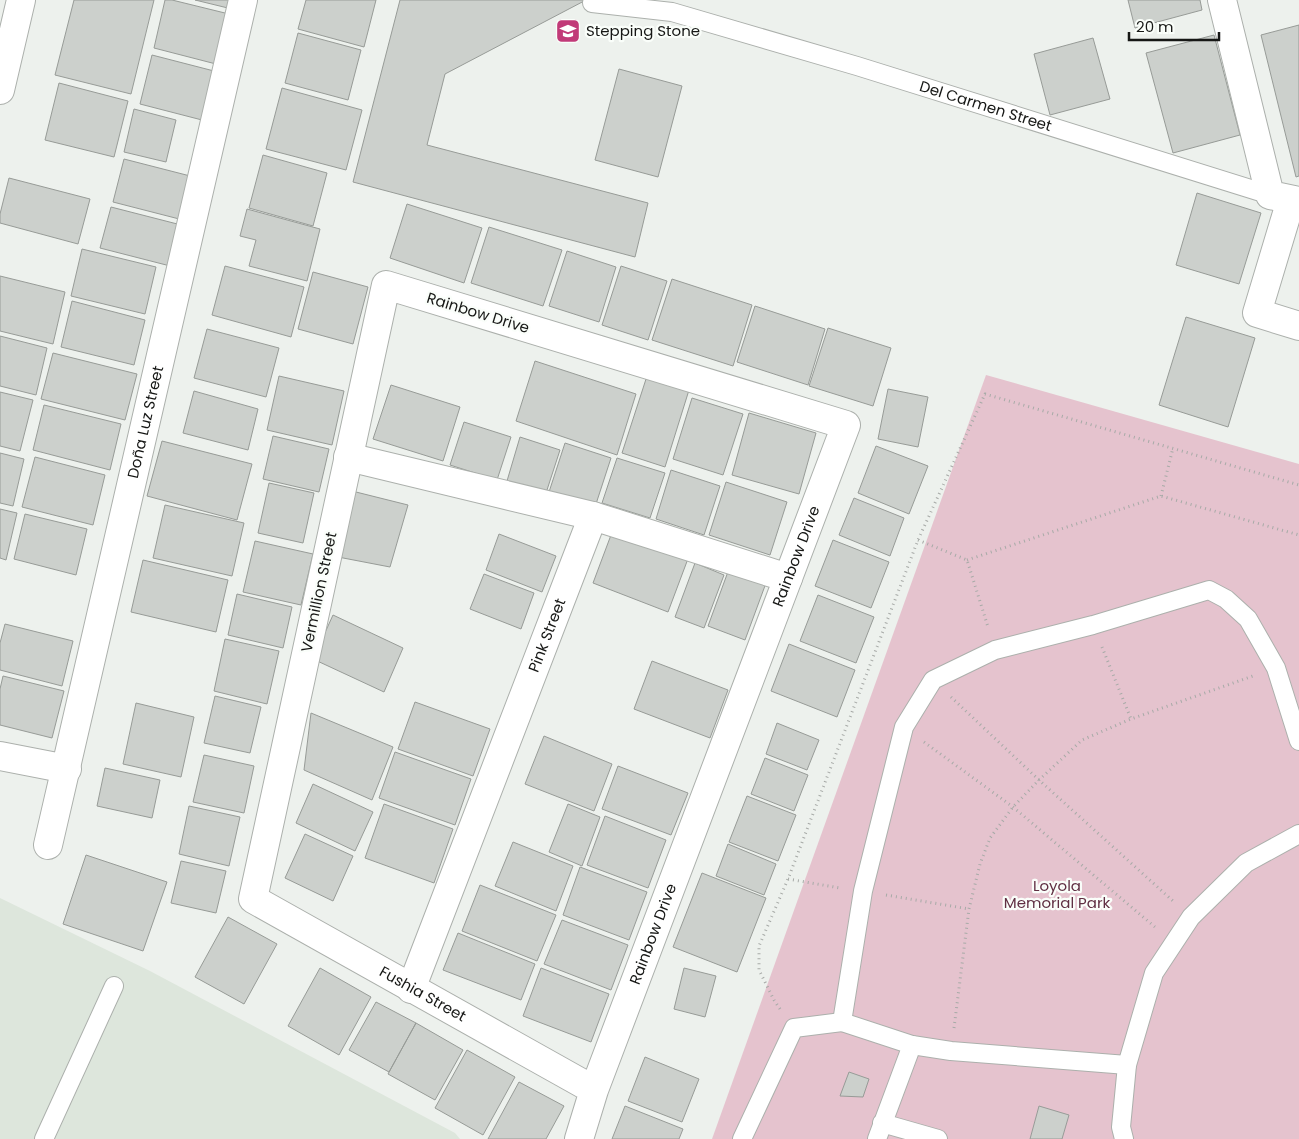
<svg xmlns="http://www.w3.org/2000/svg" width="1299" height="1139" viewBox="0 0 1299 1139" font-family="Poppins,sans-serif">
<rect width="100%" height="100%" fill="#edf1ed"/>
<!-- built -->
<path fill="#dde6dc" d="M0 898 150 971 455 1133 460 1139H0Z"/>
<!-- green -->
<path fill="#e5c3ce" d="M986 375 1299 464V1139H712Z"/>
<!-- building -->
<path fill="#ccd0cc" stroke="#979b97" d="M74 0H154L131 94 55 75Z
M165 0H172L229 14 216 64 154 48Z
M195 0H234L232 9Z
M306 0H376L364 47 298 29Z
M400 0H586L445 74 427 145 648 203 635 257 353 182Z
M1128 0H1200L1202 10 1135 28Z
M1299 25V176L1296 177 1261 35Z
M298 33 361 50 348 100 285 83Z
M1214 35 1240 135 1173 153 1146 53Z
M1093 38 1110 99 1050 115 1034 54Z
M152 55 214 71 202 120 140 104Z
M619 69 682 86 658 177 595 160Z
M59 83 128 101 114 157 45 140Z
M282 88 362 110 346 170 266 149Z
M134 109 176 120 166 162 124 152Z
M263 155 327 173 313 226 249 208Z
M124 159 198 178 187 221 113 202Z
M9 178 90 199 78 244 0 223V214Z
M1197 193 1261 213 1239 284 1176 265Z
M407 204 482 228 464 283 390 258Z
M111 207 189 227 178 268 100 248Z
M247 209 320 229 307 281 249 266 256 240 240 236Z
M489 227 562 250 543 306 471 283Z
M82 249 156 267 145 314 71 296Z
M567 251 616 267 599 322 549 306Z
M225 266 304 287 291 337 212 315Z
M621 266 667 281 648 340 602 325Z
M313 272 368 287 353 344 298 329Z
M0 276 65 292 53 344 0 331Z
M672 279 752 305 733 366 652 340Z
M72 301 145 320 134 365 61 347Z
M755 306 825 329 808 385 737 362Z
M1186 317 1255 338 1228 427 1159 405Z
M828 328 891 348 873 406 809 386Z
M207 329 279 348 266 397 194 378Z
M0 336 47 348 36 395 0 386Z
M53 353 137 374 125 420 41 399Z
M535 361 636 394 617 455 516 421Z
M279 376 344 391 332 445 267 430Z
M647 376 689 390 665 467 622 453Z
M391 385 460 407 443 461 373 439Z
M888 389 928 397 918 447 878 439Z
M194 391 258 409 248 450 183 433Z
M0 392 33 400 20 451 0 446Z
M692 398 743 414 723 475 673 459Z
M44 405 121 424 110 470 33 450Z
M749 413 816 433 799 494 732 475Z
M464 422 511 437 497 480 450 465Z
M273 436 329 449 319 492 263 479Z
M520 437 560 450 546 493 507 481Z
M162 441 252 464 237 520 147 496Z
M565 443 611 458 595 507 549 492Z
M876 446 928 466 909 514 858 493Z
M0 453 24 459 13 506 0 503Z
M35 457 105 475 93 525 22 507Z
M617 458 665 473 650 518 602 503Z
M671 470 720 486 704 535 656 519Z
M726 482 787 502 770 555 709 535Z
M269 483 314 493 303 543 258 533Z
M348 490 408 505 390 567 338 557Z
M854 498 904 518 890 556 839 535Z
M165 505 244 523 232 576 153 558Z
M0 509 17 513 6 560 0 558Z
M25 514 87 529 76 575 14 559Z
M614 527 689 556 668 612 593 583Z
M499 534 556 556 542 592 486 570Z
M833 540 889 562 871 608 815 586Z
M255 541 313 554 301 605 243 592Z
M143 560 228 580 216 632 131 612Z
M695 563 724 575 704 628 675 617Z
M729 569 766 583 745 640 708 626Z
M484 574 534 593 521 629 470 609Z
M237 594 292 607 283 648 228 635Z
M818 595 874 617 856 663 800 641Z
M333 615 403 648 384 692 313 659Z
M5 624 73 641 62 686 0 670V643Z
M225 639 279 651 267 704 214 691Z
M789 644 855 670 837 717 771 691Z
M652 661 728 690 710 738 634 709Z
M3 676 64 691 52 738 0 725V689Z
M215 696 261 707 250 753 204 743Z
M415 702 490 729 473 776 398 749Z
M136 703 194 717 181 777 123 764Z
M311 713 393 747 372 800 304 770Z
M777 723 819 740 807 770 766 754Z
M544 736 612 764 594 811 525 784Z
M395 752 471 779 455 825 379 798Z
M204 755 254 766 244 813 193 802Z
M765 758 808 775 794 811 751 794Z
M618 766 688 793 671 835 602 809Z
M105 768 160 780 152 818 97 806Z
M313 784 373 812 355 851 296 823Z
M747 796 796 815 778 861 729 842Z
M384 804 453 829 434 883 365 858Z
M568 804 600 817 582 866 549 852Z
M189 806 240 817 229 866 179 854Z
M605 816 666 840 648 888 587 865Z
M305 834 353 856 333 901 285 878Z
M513 842 573 866 556 911 495 886Z
M728 844 776 864 764 895 716 876Z
M86 855 167 882 143 951 63 924Z
M181 861 226 871 216 913 171 903Z
M580 867 647 892 629 940 563 915Z
M702 873 766 898 737 972 673 947Z
M480 885 556 915 537 961 462 931Z
M228 917 277 944 244 1004 195 977Z
M562 920 628 945 611 990 544 964Z
M458 933 535 964 521 1000 443 970Z
M320 968 371 997 339 1055 288 1026Z
M541 968 609 994 591 1042 523 1016Z
M684 968 716 976 705 1017 674 1009Z
M376 1002 416 1023 389 1072 349 1050Z
M416 1023 463 1050 435 1100 388 1074Z
M467 1050 515 1077 483 1135 435 1108Z
M645 1057 699 1079 682 1122 628 1101Z
M849 1072 869 1079 863 1097 840 1096Z
M519 1082 564 1106 546 1139H488Z
M625 1106 683 1129 679 1139H612Z
M1039 1106 1069 1115 1062 1139H1030Z"/>
<g fill="none" stroke-linecap="round" stroke-linejoin="round">
<defs>
<g id="lane">
<path id="s1" d="M592 3 672 12 857 66 1270 195"/>
<path d="M1127 1065 951 1051 912 1045 842 1022 863 891 904 727 933 680 995 650 1093 625 1209 590 1226 599 1248 619 1276 668 1299 741"/>
<path d="M882 1123 938 1139"/>
<path d="M44 1139 114 986"/>
<path d="M742 1139 794 1028 842 1022"/>
<path d="M877 1139 912 1045"/>
<path d="M1124 1139 1121 1127 1127 1065 1154 973 1191 917 1246 863 1299 834"/>
</g>
<g id="street">
<path d="M1222 0 1270 195 1299 201"/>
<path d="M0 90 21 0"/>
<path d="M1291 200 1257 313 1299 326"/>
<path d="M348 457 593 516 788 578"/>
<path d="M0 756 67 769"/>
<path id="s2" d="M48 845 243 0"/>
<path id="s3" d="M411 989 593 516"/>
<path id="s4" d="M579 1139 594 1090 846 425 386 285 253 899 594 1090"/>
</g>
</defs>
<!-- lane casing -->
<use href="#lane" stroke="#acb0ac" stroke-width="20"/>
<!-- street casing -->
<use href="#street" stroke="#acb0ac" stroke-width="30"/>
<!-- path -->
<path stroke="#a7aaa7" stroke-width="3" stroke-dasharray="1 4" stroke-linecap="butt" d="M1161 496 1173 448
M918 540 967 560 988 627
M967 560 1161 496 1299 535
M1102 647 1131 719
M951 697 1039 780 1173 901
M924 742 1013 807 1155 927
M788 879 840 888
M886 895 969 909
M780 1009 774 1000 759 970V946L788 879 918 540 985 394 1299 485
M954 1028 969 909 980 864 990 838 1013 807 1039 780 1082 740 1131 719 1253 676"/>
<!-- lane -->
<use href="#lane" stroke="#fff" stroke-width="18"/>
<!-- street -->
<use href="#street" stroke="#fff" stroke-width="28"/>
</g>
<!-- icons -->
<defs>
<symbol id="school-square" viewBox="-11 -11 22 22"><rect x="-9" y="-9" width="18" height="18" rx="4" fill="#c13a78" stroke="#fafefa"/><path d="M0-5L7-2L0 1L-7-2ZM-4 1L0 2.5L4 1V4Q0 6-4 4Z" fill="#fff"/></symbol>
</defs>
<g fill-rule="evenodd">
<use href="#school-square" x="554" y="17" width="28" height="28"/>
</g>
<g text-anchor="middle" stroke-width="4.5" stroke-linejoin="round" paint-order="stroke">
<!-- poi labels -->
<g font-size="15" fill="#161715" stroke="#fafefa" text-anchor="start">
<text x="586" y="36">Stepping Stone</text>
</g>
<!-- street labels -->
<g font-size="15" fill="#161715" stroke="#fafefa">
<text dy="5" stroke="none"><textPath href="#s1" startOffset="408">Del Carmen Street</textPath></text>
<text transform="translate(478 313) rotate(17)" y="5">Rainbow Drive</text>
<text dy="5" stroke="none"><textPath href="#s2" startOffset="434">Doña Luz Street</textPath></text>
<text dy="5" stroke="none"><textPath href="#s4" startOffset="622">Rainbow Drive</textPath></text>
<text transform="translate(319 592) rotate(-78)" y="5">Vermillion Street</text>
<text dy="5" stroke="none"><textPath href="#s3" startOffset="379">Pink Street</textPath></text>
<text dy="5" stroke="none"><textPath href="#s4" startOffset="218">Rainbow Drive</textPath></text>
<text dy="5" stroke="none"><textPath href="#s4" startOffset="2066">Fushia Street</textPath></text>
</g>
<!-- park labels -->
<g font-size="15" fill="#602f43" stroke="#fafefa">
<text x="1057" y="891">Loyola<tspan x="1057" dy="17">Memorial Park</tspan></text>
</g>
</g>
<!-- scale -->
<path d="M1129 32v8h90v-8" fill="none" stroke="#161715" stroke-width="2.5"/>
<text x="1136" y="32" font-size="15" fill="#161715" stroke="#fafefa" stroke-width="4" paint-order="stroke">20 m</text>
</svg>
